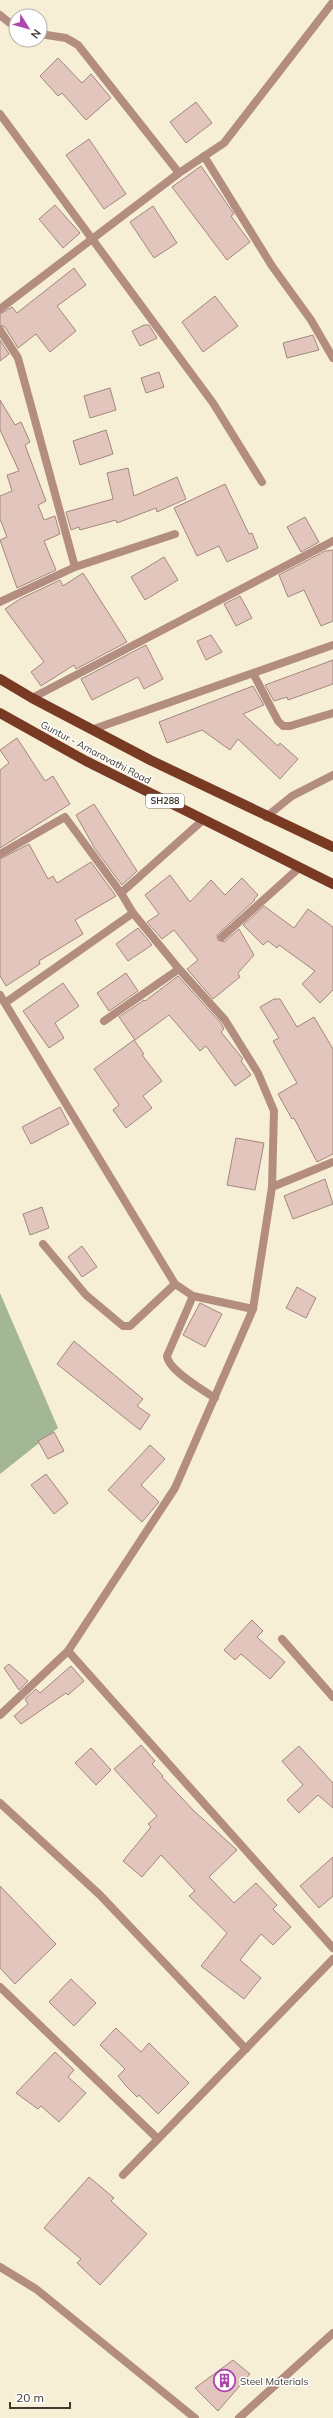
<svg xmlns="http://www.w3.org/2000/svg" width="333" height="2418" viewBox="0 0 333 2418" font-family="Mulish,sans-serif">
<rect width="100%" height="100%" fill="#f7efd5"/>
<!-- forest -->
<path fill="#a3b796" d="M0 1293 58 1428 0 1474Z"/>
<!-- building -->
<path fill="#e2c5bc" stroke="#a3877f" d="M58 58 82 83 91 74 111 98 86 120 62 93 58 96 40 76Z
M196 102 212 123 186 143 170 122Z
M89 139 126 194 104 209 66 155Z
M201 166 234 214 231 216 250 242 227 260 172 187Z
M55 205 80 233 63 248 39 219Z
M153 206 177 243 154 258 130 222Z
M74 268 86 285 57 306 76 331 50 352 36 334 18 348 5 327 0 325V314L12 307 17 313Z
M215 296 238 326 203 352 182 322Z
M144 325H149L157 338 140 346 132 331Z
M313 335 319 350 287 358 283 343Z
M0 340 9 354 0 361Z
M159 372 164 387 146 393 141 378Z
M110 388 116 410 90 418 84 396Z
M0 400 15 425 21 422 30 442 25 445 46 501 38 505 44 520 55 516 60 534 44 541 56 570 17 588 0 540 7 537 0 519V496L12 491 7 475 19 471 0 430Z
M106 430 113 454 80 465 73 441Z
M128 468 134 496 177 477 186 499 157 512 156 508 117 523 116 520 80 530 79 527 71 530 66 512 113 499 107 473Z
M225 484 249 534 252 533 258 548 227 562 219 546 197 556 174 508Z
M305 517 319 542 301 552 287 527Z
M333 550V621L321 626 304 590 288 597 279 575 325 551Z
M164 557 178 580 145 600 131 577Z
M83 573 127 642 76 669 74 665 41 686 31 672 44 662 5 609 20 599 60 580 63 586Z
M240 596 252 618 236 626 224 604Z
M211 635 222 652 206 660 197 641Z
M146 645 163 679 144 689 138 677 92 700 81 679Z
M333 660V684L288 700 287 697 274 701 265 685Z
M253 686 264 705 243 714 278 746 280 743 298 759 280 779 238 739 230 750 202 730 167 743 159 722Z
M17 738 45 781 53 776 70 804 0 848V770L9 763 0 750Z
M94 804 137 871 122 885 95 849 76 815Z
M29 844 48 879 53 876 57 883 91 862 116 896 75 920 83 934 39 961 40 964 6 986 0 976V859Z
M170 875 190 902 211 880 225 895 242 878 258 895 254 899 255 900 217 935 218 940 224 942 239 929 254 955 238 973 240 977 213 999 187 969 198 960 174 930 162 939 147 922 159 914 145 895Z
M264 906 294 928 308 909 333 927V990L320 1003 302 984 315 971 279 945 277 948 268 941 263 945 243 925Z
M138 928 152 945 128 961 116 944Z
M126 973 138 991 109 1011 97 993Z
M178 976 221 1023 224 1029 221 1032 243 1059 241 1061 251 1075 235 1086 206 1046 200 1051 169 1015 135 1040 119 1017 144 1000 145 1001Z
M63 983 79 1006 55 1023 64 1038 49 1048 23 1011Z
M274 999H280L297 1027 314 1017 333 1049V1154L317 1162 294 1118 292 1119 278 1094 297 1083 273 1041 279 1038 260 1007Z
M134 1040 144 1054 142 1055 162 1081 143 1096 152 1108 126 1128 113 1110 119 1105 94 1069Z
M60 1107 69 1124 31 1144 22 1127Z
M236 1138 264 1143 255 1190 227 1185Z
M325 1179 333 1204 293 1219 284 1196Z
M42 1207 49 1228 30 1235 23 1214Z
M82 1246 97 1267 82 1277 68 1257Z
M297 1287 316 1298 306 1318 286 1308Z
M200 1303 222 1314 205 1347 183 1335Z
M74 1341 143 1399 137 1406 150 1415 140 1430 57 1364Z
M54 1432 64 1451 48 1459 38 1441Z
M150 1445 165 1459 141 1485 159 1502 142 1522 108 1490Z
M46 1474 68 1503 54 1514 31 1485Z
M252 1620 263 1631 257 1637 285 1662 270 1679 241 1654 235 1660 224 1650Z
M9 1664 28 1681 19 1690 4 1668Z
M71 1666 84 1681 68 1695 66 1693 21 1724 14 1716 28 1704 25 1699 36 1689 40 1693Z
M141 1745 155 1761 152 1764 163 1776 162 1777 194 1811 237 1850 209 1877 234 1903 256 1883 277 1905 273 1909 291 1927 273 1945 261 1934 240 1960 261 1978 244 1999 201 1966 227 1933 189 1896 195 1891 161 1855 142 1877 123 1861 151 1827 148 1824 157 1816 114 1769Z
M299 1746 333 1783V1808L318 1795 299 1813 287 1800 303 1785 282 1761Z
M91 1748 111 1770 96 1785 75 1763Z
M333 1857V1896L319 1908 300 1886Z
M0 1886 56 1944 15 1984 0 1968Z
M71 1979 96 2003 74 2026 49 2002Z
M116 2028 141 2052 149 2043 189 2083 158 2114 139 2095 137 2097 126 2086 118 2076 125 2069 100 2045Z
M55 2052 74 2070 68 2077 86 2093 59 2122 41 2106 38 2109 16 2093Z
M89 2177 114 2198 111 2201 147 2234 100 2285 77 2263 81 2259 44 2228Z
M233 2360 250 2374 218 2411 195 2388Z"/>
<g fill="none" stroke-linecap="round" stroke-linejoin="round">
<!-- minor -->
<path stroke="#b28d80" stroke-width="8" d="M0 15 16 28
M40 34 66 38 78 45 179 173
M0 114 213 403 262 482
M204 156 272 266 311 320 333 358
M0 309 179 173 224 143 333 2
M0 330 18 358 75 567
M0 602 75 567 175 534
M254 675 278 721 283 726H290L333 713
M32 698 333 541
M266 817 292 796 333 775
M0 854 65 817 121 893
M222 937 299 868
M0 995 175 1284 193 1296 253 1309
M5 1003 133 913
M104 1021 179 969
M272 1187 333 1162
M43 1244 86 1295 123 1326H130L175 1284
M193 1296 167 1356C168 1370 203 1390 215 1398
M282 1639 333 1697
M68 1651 333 1948
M0 1803 100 1895 246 2049
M0 1987 158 2139
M123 2175 333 1959
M239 2418 333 2333"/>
<!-- tertiary -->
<path stroke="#b28d80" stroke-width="8" d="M91 730 333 645
M0 1715 68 1651 175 1488 253 1309 272 1187 274 1111 258 1073 225 1020 179 969 133 913 121 893 203 820
M0 2267 36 2289 195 2418"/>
<!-- primary -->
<path stroke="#793a24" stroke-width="10" d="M0 679 32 698 150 760 333 847
M0 713 86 761 333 884"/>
</g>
<!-- icons -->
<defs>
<symbol id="building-ring" viewBox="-11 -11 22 22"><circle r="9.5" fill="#fff" stroke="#ab47ad" stroke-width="1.5"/><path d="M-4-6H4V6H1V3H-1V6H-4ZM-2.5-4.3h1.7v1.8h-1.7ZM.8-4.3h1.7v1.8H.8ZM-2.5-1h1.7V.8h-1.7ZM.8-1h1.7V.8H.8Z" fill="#ab47ad"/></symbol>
</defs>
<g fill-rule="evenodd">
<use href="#building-ring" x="212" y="2368" width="25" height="25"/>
</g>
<g text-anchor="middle" stroke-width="3" stroke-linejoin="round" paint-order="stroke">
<!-- shield labels -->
<rect fill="#fff" stroke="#797670" stroke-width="1" x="146" y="794" width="38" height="14" rx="3"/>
<g font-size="9" font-weight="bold" fill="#403c32">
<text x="165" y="804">SH288</text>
</g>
<!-- street labels -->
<g font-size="10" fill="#403c32" stroke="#fff">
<text transform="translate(96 752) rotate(28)" y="4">Guntur - Amaravathi Road</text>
</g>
<!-- poi labels -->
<g font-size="10" fill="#403c32" stroke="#fff" text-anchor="start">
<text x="240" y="2385">Steel Materials</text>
</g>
</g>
<!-- north arrow -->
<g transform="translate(28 28) rotate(127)"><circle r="19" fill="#ffffff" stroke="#b3b1ad"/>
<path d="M0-3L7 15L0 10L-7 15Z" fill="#ab47ad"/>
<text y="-6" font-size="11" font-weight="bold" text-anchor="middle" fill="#403c32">N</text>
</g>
<!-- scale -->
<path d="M10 2402v6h60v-6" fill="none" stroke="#403c32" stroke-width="2"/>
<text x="16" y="2402" font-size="12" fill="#403c32" stroke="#ffffff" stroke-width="3" paint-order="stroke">20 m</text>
</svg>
